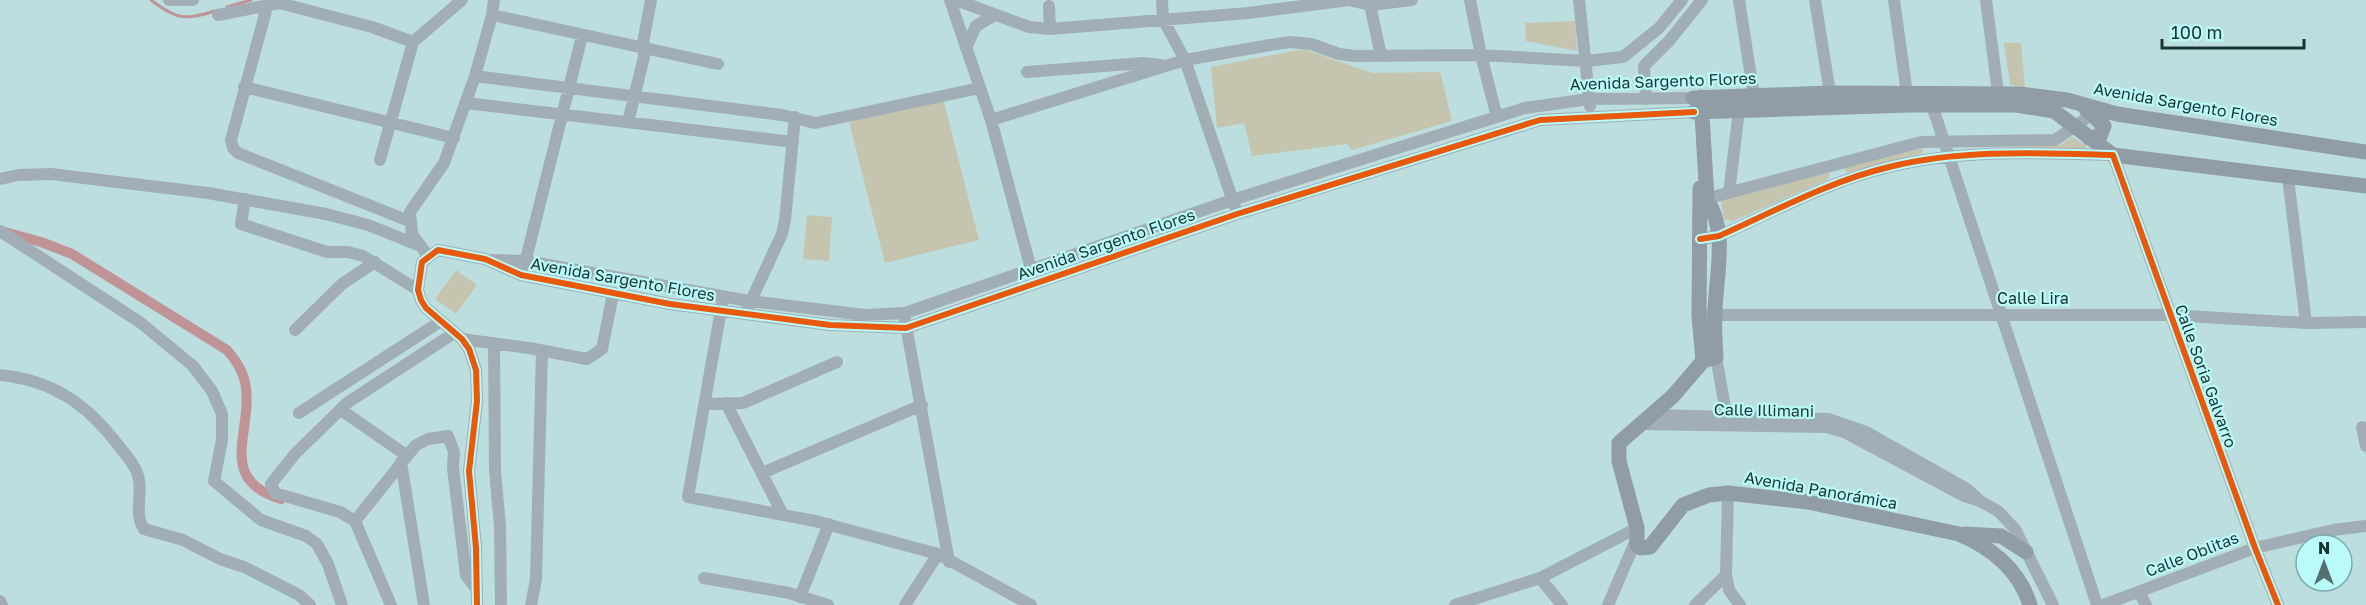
<svg xmlns="http://www.w3.org/2000/svg" width="2366" height="605" viewBox="0 0 2366 605" font-family="'Golos Text',sans-serif">
<rect width="100%" height="100%" fill="#bcdede"/>
<!-- green -->
<path fill="#c5c5af" d="M1575 21 1577 51 1526 41 1525 23Z
M2004 43H2021L2025 87 2010 85Z
M1303 49 1372 73 1440 72 1452 121 1352 150 1347 144 1252 156 1244 123 1217 128 1211 67Z
M943 98 979 240 885 263 849 122Z
M2072 137 2086 145 2085 150H1962L2061 145Z
M1922 148 1923 153 1846 173 1844 167Z
M1827 172 1830 175 1827 180 1733 221 1724 219 1721 200Z
M807 215 832 217 829 261 803 259Z
M456 270 477 285 456 314 435 299Z"/>
<g fill="none" stroke-linecap="round" stroke-linejoin="round">
<!-- stream -->
<path stroke="#c09497" stroke-width="3" d="M151 0C176 19 184 21 215 11
M227 7 251 0"/>
<!-- canal -->
<path stroke="#c09497" stroke-width="10" d="M5 232 41 242 72 254 227 350C235 359 242 369 245 382 255 429 214 479 281 499"/>
<!-- minor -->
<path stroke="#a2aeb5" stroke-width="12" d="M169 0H193
M950 0 991 120 1031 269
M956 0 1029 27 1050 29 1248 13 1349 0 1370 5 1412 0
M1162 0 1163 19 1185 60 1235 207
M1369 0 1381 56
M1470 0 1481 55 1497 117
M1579 0 1590 106
M1739 0 1754 96
M1815 0 1830 93
M1894 0 1908 101
M1986 0 1999 100
M1049 6 1050 29
M267 7 231 140 233 148 238 153 409 221
M218 15 279 3 372 27 413 42 462 0
M492 15 494 0
M966 48 976 26 995 15
M1027 72 1143 63 1161 65
M475 76 782 115 815 123 980 88
M244 87 454 138
M1646 99 1644 66 1669 41 1702 0
M1930 99 2097 605
M466 103 793 142
M991 120 1185 60 1270 45 1290 42 1311 44 1339 54 1355 56 1481 55 1586 61 1623 57 1659 28 1682 0
M628 122 644 57 643 43 651 0
M380 160 413 42
M2288 178 2306 323
M0 179 19 175 51 174 208 193 326 214 368 225 418 245
M1729 193 1739 110
M245 199 241 224 327 252H348L363 256 418 290
M1701 200 1921 142 2055 140 2084 120
M0 231 141 323 193 366 212 391 222 414V440L214 481 261 520 306 536 317 544 328 564 342 605
M1700 239 1719 236C1775 211 1830 181 1889 167 1961 149 2039 153 2113 155L2255 548 2278 605
M428 256 412 234 410 212 444 163 475 76 492 15 718 64
M492 260 526 261 749 301 865 315 905 313 1232 200 1525 108 1589 99 1693 98
M524 267 582 36
M722 304 688 497 815 521 938 554 1031 605
M748 307 782 234 785 220 795 117
M1707 315H2170L2306 323 2366 322
M905 320 949 562
M295 330 342 284 375 262
M462 339 529 348 587 359 602 349 613 294
M494 343 495 471 500 526 501 605
M1716 357 1728 423
M0 375C52 380 87 404 118 445 126 455 137 467 139 480 142 496 134 515 144 529L183 540 220 559 244 567 299 595 310 605
M726 403 783 515
M705 404 743 403 837 362
M341 410 406 455
M299 413 441 321
M1639 424 1827 427 1844 432 1964 496 1980 501 1967 489 1866 432 1828 419 1649 415
M2362 427 2366 446
M401 462 424 605
M762 473 922 405
M1728 493 1726 575 1729 590 1740 605
M1980 501 1998 511 2015 529 2053 605
M355 521 416 445 428 439 448 436 454 452 453 468 466 575 477 590
M704 578 789 593 828 605
M1540 578 1562 605
M2139 592 2146 605
M800 597 829 524
M0 601 2 605
M391 605 355 521 340 512 275 493 271 484 295 454 347 403 454 333
M477 605 476 548 469 471 477 401 476 370 469 349 462 339 426 308 421 300 418 290 422 262 438 250 485 259 521 275 670 304 830 325 906 328 1237 214 1540 120 1694 112
M531 605 536 579 542 351
M905 605 938 554
M1455 605 1540 578 1637 528
M1608 605 1636 540
M1695 605 1726 575
M2103 605 2255 548 2333 530 2366 526"/>
<!-- major -->
<path stroke="#909ca6" stroke-width="15" d="M1701 97 1707 200C1729 232 1715 278 1715 314 1714 328 1715 343 1716 357L1703 361 1673 396 1619 443V461L1637 528V545L1641 548 1650 547 1683 505 1709 495 1728 493 1808 502 1959 534C1992 548 2019 569 2030 605
M1693 98 1830 93 2020 94 2067 100 2117 114 2366 152
M2086 109 2104 126 2100 136 2089 138
M1694 112 1909 105H2016L2054 111 2113 155 2366 186
M1700 188 1699 315 1703 361
M1965 534 2001 536 2026 552"/>
<defs>
<path id="cycleway" d="M1700 239 1719 236C1775 211 1830 181 1889 167 1961 149 2039 153 2113 155L2255 548 2278 605
M477 605 476 548 469 471 477 401 476 370 469 349 462 339 426 308 421 300 418 290 422 262 438 250 485 259 521 275 670 304 830 325 906 328 1237 214 1540 120 1694 112"/>
</defs>
<!-- cycleway casing -->
<use href="#cycleway" stroke="#bafbfa" stroke-width="10"/>
<!-- cycleway -->
<use href="#cycleway" stroke="#e8590c" stroke-width="6"/>
</g>
<g text-anchor="middle" stroke-width="4.5" stroke-linejoin="round" paint-order="stroke">
<!-- street labels -->
<g font-size="16" fill="#1a3434" stroke="#bafbfa">
<text transform="translate(1663 81) rotate(-2)" y="6">Avenida Sargento Flores</text>
<text transform="translate(2186 104) rotate(10)" y="6">Avenida Sargento Flores</text>
<text transform="translate(1106 244) rotate(-19)" y="6">Avenida Sargento Flores</text>
<text transform="translate(623 279) rotate(10)" y="6">Avenida Sargento Flores</text>
<text x="2033" y="304">Calle Lira</text>
<text transform="translate(2206 376) rotate(70)" y="6">Calle Soria Galvarro</text>
<text transform="translate(1764 410) rotate(1)" y="6">Calle Illimani</text>
<text transform="translate(1821 490) rotate(10)" y="6">Avenida Panorámica</text>
<text transform="translate(2192 554) rotate(-21)" y="6">Calle Oblitas</text>
</g>
</g>
<!-- north arrow -->
<g transform="translate(2324 563)"><circle r="28" fill="#bafbfa" stroke="#7aabab" stroke-width="1.5"/>
<path d="M0-4.5L10 22L0 15L-10 22Z" fill="#537070"/>
<text y="-9" font-size="16" font-weight="bold" text-anchor="middle" fill="#1a3434">N</text>
</g>
<!-- scale -->
<path d="M2162 39v9h142v-9" fill="none" stroke="#1a3434" stroke-width="3"/>
<text x="2171" y="39" font-size="18" fill="#1a3434" stroke="#bafbfa" stroke-width="4.5" paint-order="stroke">100 m</text>
</svg>
